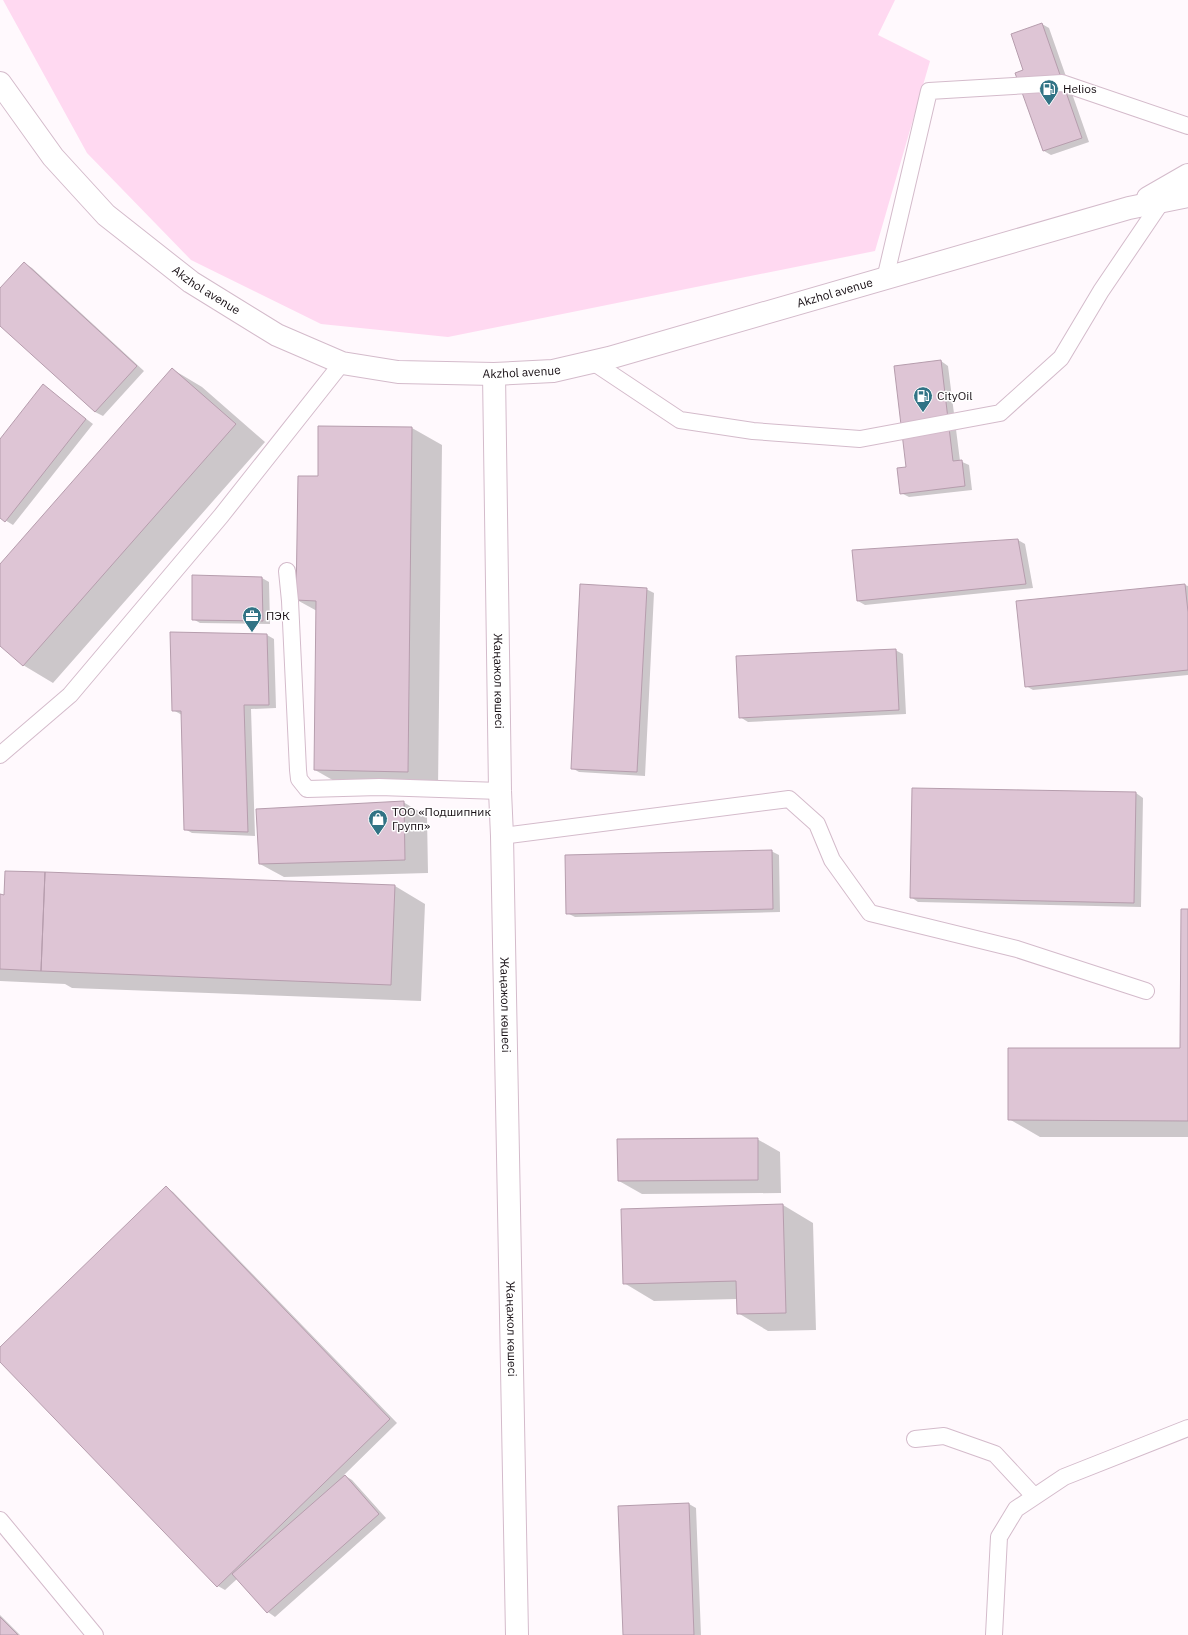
<svg xmlns="http://www.w3.org/2000/svg" width="1188" height="1635" viewBox="0 0 1188 1635" font-family="'IBM Plex Sans',sans-serif">
<rect width="100%" height="100%" fill="#fff9fd"/>
<!-- green -->
<path fill="#ffd9f1" d="M3 0H895L878 35 930 61 875 251 448 337 321 324 191 260 87 153Z"/>
<!-- shadow -->
<path fill="#0003" d="M1042 24 1049 28 1089 142 1051 155 1044 151 1024 70Z
M24 263 32 268 144 371 103 416 95 412 0 325V290Z
M941 361 948 366 960 461 969 465 972 490 909 497 901 493Z
M172 369 202 387 265 442 53 683 23 665 0 645V565Z
M43 386 93 424 13 525 0 517V440Z
M412 428 442 445 438 789 345 787 315 770 317 611 297 600 319 477Z
M1018 540 1025 544 1033 588 865 605 858 601Z
M262 578 269 582 270 624 200 623 193 619Z
M1185 585 1188 586V675L1033 690 1026 686Z
M646 589 654 593 645 776 579 772 572 768Z
M267 635 274 639 276 708 251 709 255 836 192 833 185 829 182 715 173 710Z
M895 650 903 654 906 714 748 722 740 717Z
M1136 793 1143 798 1141 907 918 902 911 897Z
M403 802 427 816 428 873 284 877 260 864Z
M771 851 779 855 780 912 575 917 567 913Z
M395 886 425 904 421 1001 72 988 65 984 0 981V895Z
M1188 910V1137H1040L1009 1119 1181 1049Z
M757 1139 780 1152 781 1193 642 1194 619 1181Z
M166 1187 173 1192 397 1423 344 1475 352 1480 386 1518 275 1617 268 1612 237 1579 225 1590 218 1586 0 1361V1348Z
M783 1205 813 1223 816 1330 768 1331 738 1313 737 1299 654 1301 624 1283Z
M689 1504 696 1508 701 1635H624Z
M0 1615 20 1635H0Z"/>
<!-- building -->
<path fill="#dec5d5" stroke="#b69dad" d="M1042 23 1082 138 1043 151 1015 73 1023 70 1011 34Z
M24 262 137 366 95 412 0 326V288Z
M941 360 953 461 962 460 965 486 900 494 897 468 906 467 894 366Z
M172 368 236 424 23 666 0 646V564Z
M43 384 86 419 5 522 0 518V439Z
M318 426 412 427 408 772 314 770 316 601 296 600 298 476H318Z
M1018 539 1026 584 857 601 852 550Z
M192 575 262 577 263 621 192 620Z
M580 584 647 588 637 772 571 769Z
M1185 584 1188 612V670L1025 687 1016 601Z
M170 632 267 634 269 705H244L248 832 184 830 181 711H172Z
M896 649 899 710 739 718 736 656Z
M912 788 1136 792 1134 903 910 898Z
M404 801 405 860 259 864 256 809Z
M772 850 773 909 566 914 565 855Z
M5 871 45 872 41 971 0 969V894L4 895Z
M45 872 395 885 391 985 41 971Z
M1181 909H1188V1121L1008 1120V1048H1180Z
M758 1138V1180L618 1181 617 1139Z
M166 1186 390 1419 217 1587 0 1362V1347Z
M783 1204 786 1313 737 1314 736 1281 623 1284 621 1209Z
M345 1475 379 1514 267 1613 232 1574Z
M689 1503 694 1635H623L618 1506Z
M0 1617 18 1635H0Z"/>
<g fill="none" stroke-linecap="round" stroke-linejoin="round">
<defs>
<path id="lane" d="M885 279 929 91 1062 83 1188 126
M593 362 680 420 753 431 860 439 1000 413 1061 358 1101 291 1162 201
M287 571 290 601 298 770 299 779 307 789 379 787 500 791
M0 755 70 695 221 516 342 363
M502 836 789 799 817 824 832 860 870 913 1017 949 1146 991
M915 1439 944 1436 995 1454 1034 1496
M0 1520 95 1635
M994 1635 999 1537 1016 1509 1064 1477 1188 1428"/>
<g id="secondary">
<path id="s1" d="M0 83 53 157 106 215 191 282 277 335 342 363 398 372 494 374 553 371 609 358 1129 208 1188 196"/>
<path d="M1148 198 1188 175"/>
<path id="s2" d="M494 374 500 791 502 836 517 1635"/>
</g>
</defs>
<!-- lane casing -->
<use href="#lane" stroke="#d4bbcb" stroke-width="18"/>
<!-- secondary casing -->
<use href="#secondary" stroke="#d4bbcb" stroke-width="24"/>
<!-- lane -->
<use href="#lane" stroke="#fff" stroke-width="16"/>
<!-- secondary -->
<use href="#secondary" stroke="#fff" stroke-width="22"/>
</g>
<!-- icons -->
<defs>
<symbol id="fuel-pin" viewBox="-11 -11 22 30"><path d="M0 17L-7.5 6A9.5 9.5 0 1 1 7.5 6Z" fill="#317385" stroke="#fff"/><path d="M-5.5-6h7V0h2V4h1.3V-2.5L3-4.5l.8-.8L6-3V5H2.5V1h-1V6h-7ZM-4.2-4.7v3.2H.2V-4.7Z" fill="#fff"/></symbol>
<symbol id="office-pin" viewBox="-11 -11 22 30"><path d="M0 17L-7.5 6A9.5 9.5 0 1 1 7.5 6Z" fill="#317385" stroke="#fff"/><path d="M-6-3h4V-5.5h4V-3h4V5H-6ZM-1-4.5V-3h2v-1.5ZM-6 0V1H6V0Z" fill="#fff"/></symbol>
<symbol id="shop-pin" viewBox="-11 -11 22 30"><path d="M0 17L-7.5 6A9.5 9.5 0 1 1 7.5 6Z" fill="#317385" stroke="#fff"/><path d="M-5-2.5h2.3a2.7 3.5 0 0 1 5.4 0H5L5.5 6h-11ZM-1.5-2.5h3a1.5 2.3 0 0 0-3 0Z" fill="#fff"/></symbol>
</defs>
<g fill-rule="evenodd">
<use href="#fuel-pin" x="1038" y="78" width="22" height="30"/>
<use href="#fuel-pin" x="912" y="385" width="22" height="30"/>
<use href="#office-pin" x="241" y="605" width="22" height="30"/>
<use href="#shop-pin" x="367" y="808" width="22" height="30"/>
</g>
<g text-anchor="middle" stroke-width="3" stroke-linejoin="round" paint-order="stroke">
<!-- poi labels -->
<g font-size="12" fill="#170f14" stroke="#fff" text-anchor="start">
<text x="1063" y="93">Helios</text>
<text x="937" y="400">CityOil</text>
<text x="266" y="620">ПЭК</text>
<text x="392" y="816">ТОО «Подшипник<tspan x="392" dy="14">Групп»</tspan></text>
</g>
<!-- street labels -->
<g font-size="12" fill="#170f14" stroke="#fff">
<text dy="4" stroke="none"><textPath href="#s1" startOffset="295">Akzhol avenue</textPath></text>
<text dy="4" stroke="none"><textPath href="#s1" startOffset="954">Akzhol avenue</textPath></text>
<text dy="4" stroke="none"><textPath href="#s1" startOffset="630">Akzhol avenue</textPath></text>
<text dy="4" stroke="none"><textPath href="#s2" startOffset="307">Жаңажол көшесі</textPath></text>
<text dy="4" stroke="none"><textPath href="#s2" startOffset="631">Жаңажол көшесі</textPath></text>
<text dy="4" stroke="none"><textPath href="#s2" startOffset="955">Жаңажол көшесі</textPath></text>
</g>
</g>
</svg>
